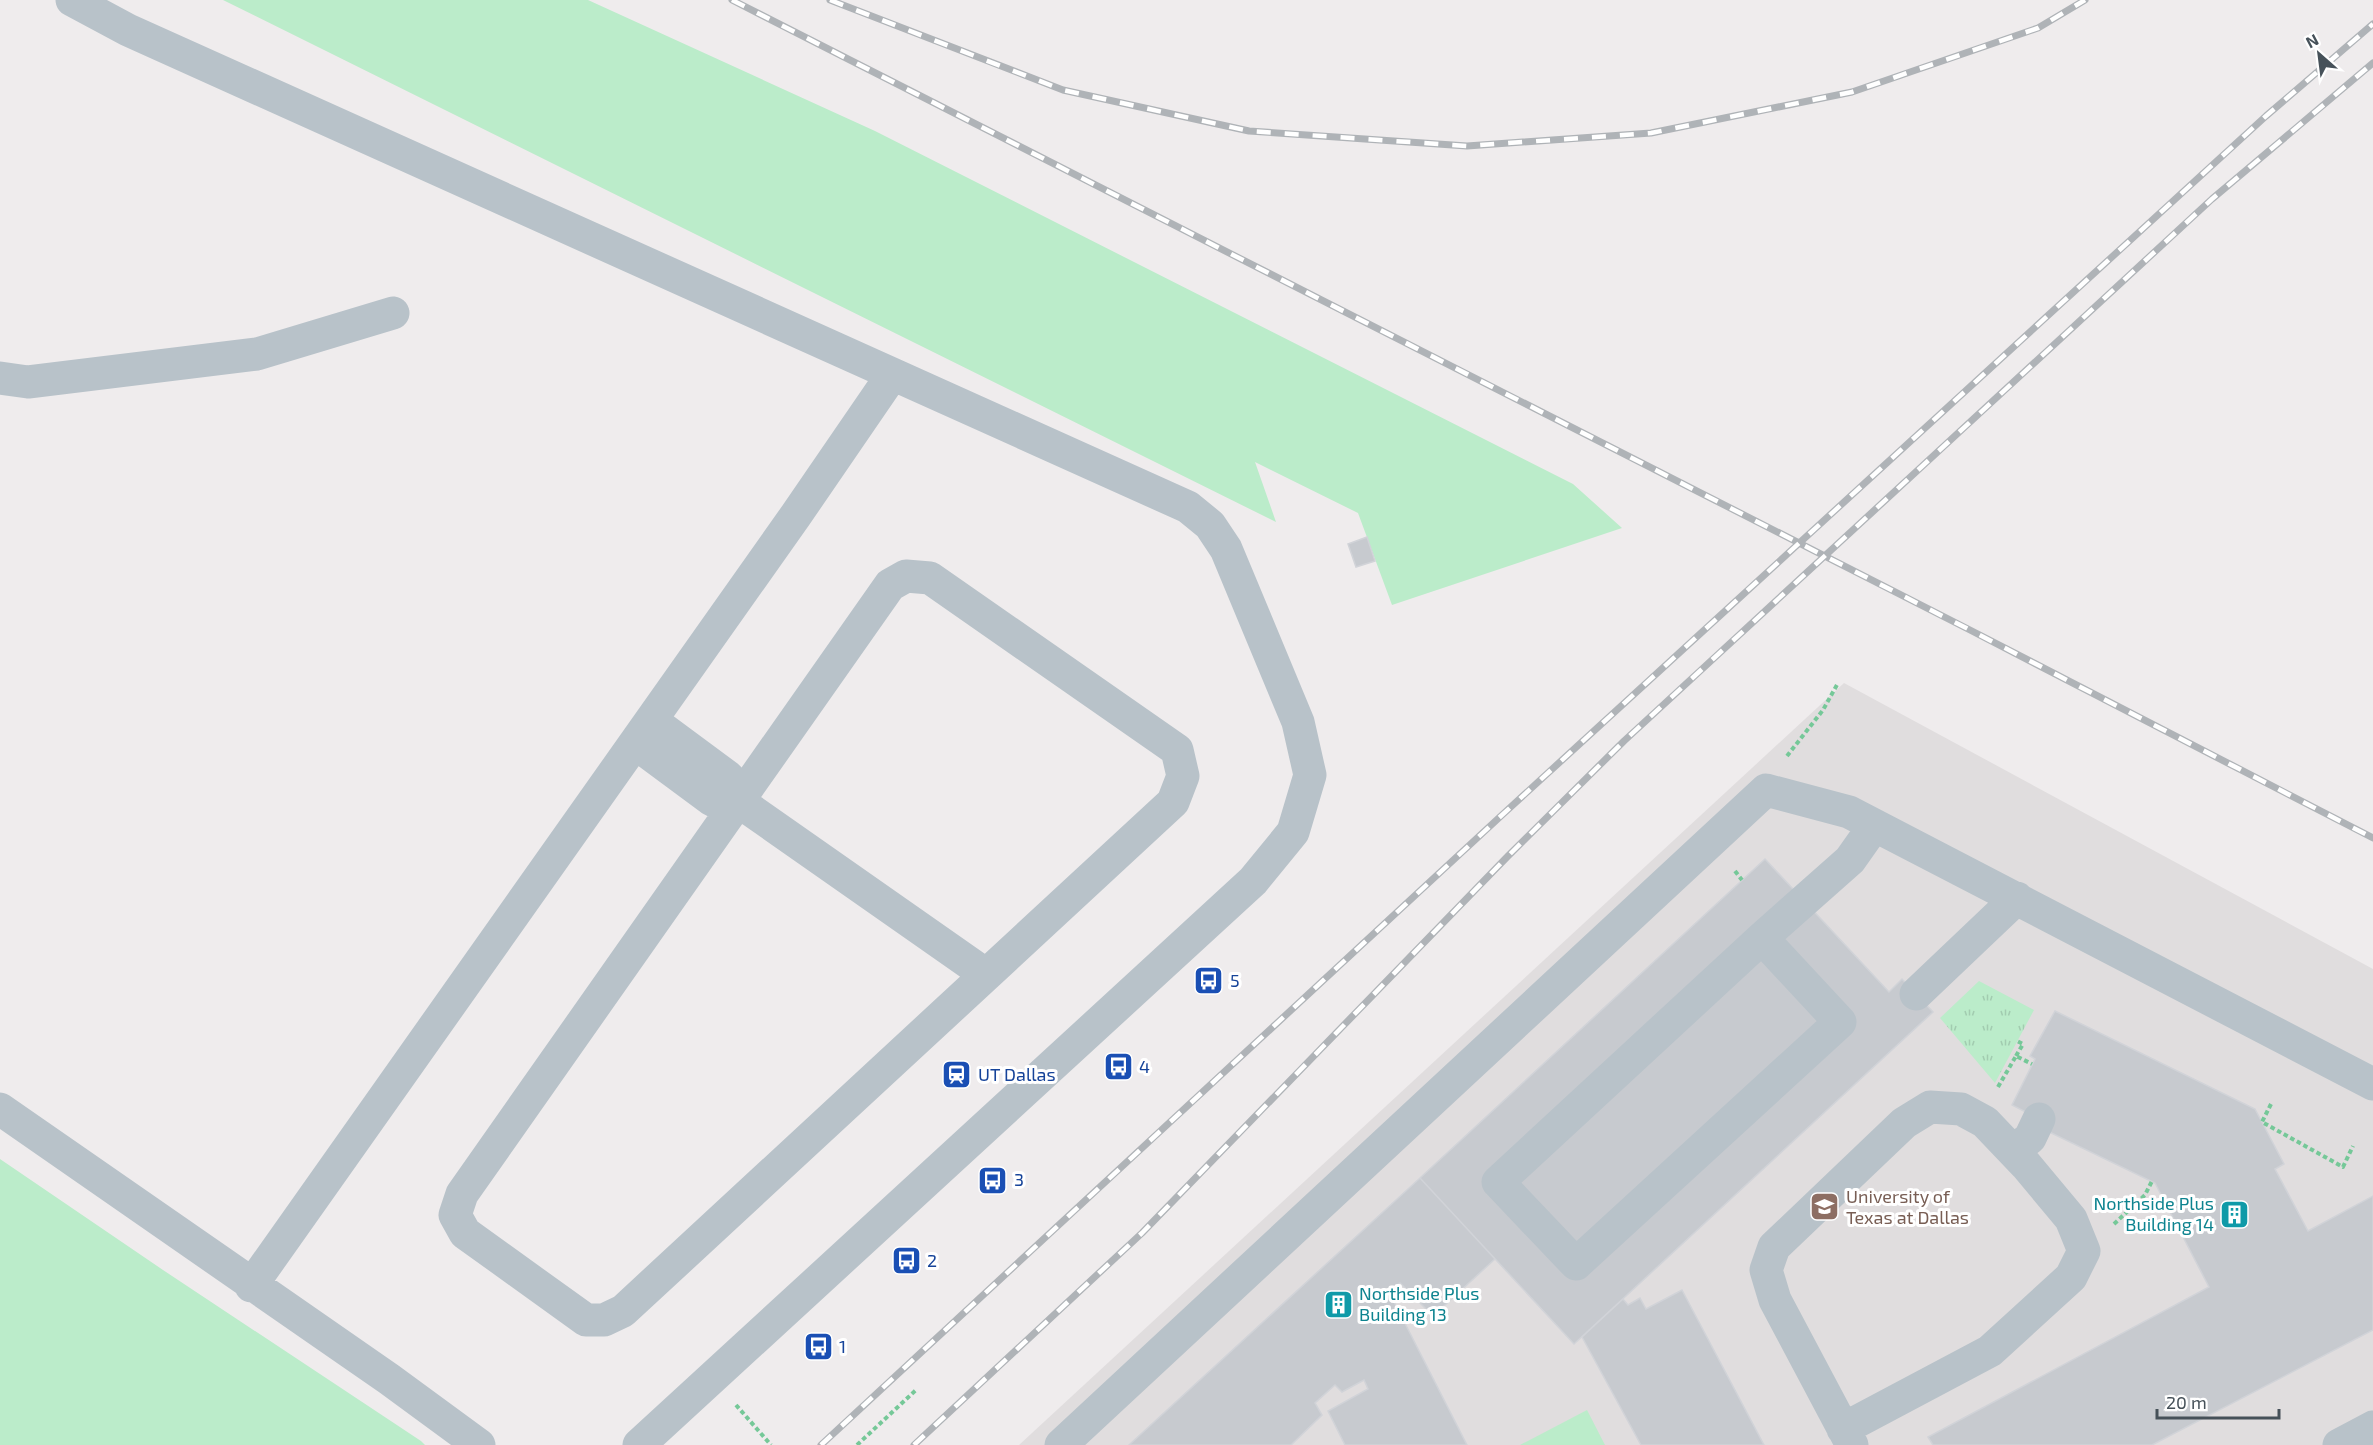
<svg xmlns="http://www.w3.org/2000/svg" width="2373" height="1445" viewBox="0 0 2373 1445" font-family="'Exo 2',sans-serif">
<defs>
<pattern id="park-tufts" width="24" height="20" patternUnits="userSpaceOnUse" patternTransform="scale(1.5)"><rect width="24" height="20" fill="#bbecca"/><path d="M3 7l-1-3M5 7V3M7 7l1-3M15 17l-1-3M17 17v-4M19 17l1-3" fill="none" stroke="#a2ccb0"/></pattern>
</defs>
<rect width="100%" height="100%" fill="#efeced"/>
<!-- education -->
<path fill="#e0ddde" d="M1844 683 2373 969V1445H1019Z"/>
<!-- grass -->
<path fill="#bbecca" d="M223 0H588L875 131 1573 484 1622 528 1392 605 1358 513 1255 462 1276 522Z
M0 1159 163 1270 421 1441 425 1445H0Z
M1587 1410 1605 1445H1520Z"/>
<!-- park -->
<path fill="url(#park-tufts)" d="M1979 981 2034 1010 1995 1083 1940 1018Z"/>
<!-- building -->
<path fill="#c7cacf" stroke="#d1d3d8" stroke-width="1.5" d="M1367 537 1375 561 1356 567 1348 544Z
M1765 859 1889 992 1902 979 1933 1012 1574 1344 1420 1178Z
M2055 1011 2255 1109 2284 1164 2275 1169 2308 1231 2373 1196V1330L2152 1445H1933L1928 1437 2209 1287 2155 1183 2045 1130 2049 1124 2012 1105 2035 1059 2030 1056Z
M1420 1178 1495 1259 1433 1316 1400 1283 1389 1292 1467 1445H1345L1328 1411 1368 1389 1364 1380 1342 1392 1335 1385 1315 1403 1322 1415 1291 1445H1129Z
M1682 1290 1764 1445H1641L1582 1337 1623 1299 1628 1305 1640 1298 1646 1309Z"/>
<g fill="none" stroke-linecap="round" stroke-linejoin="round">
<!-- path -->
<path stroke="#75c898" stroke-width="4" stroke-dasharray="4.5 3" stroke-linecap="butt" d="M1787 756 1823 710 1838 683
M1735 871 1742 880
M2016 1056 2023 1044 2017 1041
M1998 1087 2016 1056 2032 1064
M2271 1104 2262 1122 2343 1167 2353 1146
M2114 1224 2145 1195 2152 1181
M736 1405 771 1445
M857 1445 916 1390"/>
<!-- minor -->
<path stroke="#b8c2c9" stroke-width="33" d="M72 0 128 30 1188 507 1210 525 1226 549 1298 722 1310 775 1293 832 1253 881 639 1445
M0 378 28 382 257 354 393 313
M906 576 930 578 1177 750 1183 776 1173 802 623 1311 604 1320H586L465 1233 455 1215 462 1194 890 585Z
M651 720 728 777 738 801 985 974
M635 743 712 800 738 801
M1762 938 1498 1182 1576 1264 1840 1022 1762 938 1850 860 1874 826
M1916 994 2017 898
M0 1109 389 1379 479 1445
M2013 1151 2030 1138 2039 1119
M251 1286 796 515 892 375
M1843 1429 1990 1351 2071 1277 2084 1251 2071 1219 2026 1165 1985 1122 1961 1109 1930 1107 1904 1123 1774 1247 1766 1270 1775 1300 1852 1445
M1061 1445 1766 790 1849 812 2373 1084
M2339 1445 2373 1427"/>
<defs>
<path id="rail" d="M732 0 1970 630 2373 838
M830 0 1063 90 1249 131 1467 146 1651 133 1852 92 2038 28 2085 0
M821 1445 1502 815 2266 116 2373 24
M914 1445 1142 1233 1508 856 1624 741 2212 199 2373 63"/>
</defs>
<!-- rail casing -->
<use href="#rail" stroke="#afb3b7" stroke-width="7"/>
<!-- rail -->
<use href="#rail" stroke="#fff" stroke-width="4.5" stroke-dasharray="14" stroke-linecap="butt"/>
</g>
<!-- icons -->
<defs>
<symbol id="bus-square" viewBox="-11 -11 22 22"><rect x="-9" y="-9" width="18" height="18" rx="4" fill="#1a4fb4" stroke="#fff"/><path d="M-5-6H5V4H4V6H2V4H-2V6H-4V4H-5ZM-3.5-4V0h7V-4ZM-3.5 1.2v1.5H-2V1.2ZM2 1.2v1.5H3.5V1.2Z" fill="#fff"/></symbol>
<symbol id="station-square" viewBox="-11 -11 22 22"><rect x="-9" y="-9" width="18" height="18" rx="4" fill="#1a4fb4" stroke="#fff"/><path d="M-3-6H3Q5-6 5-4V2Q5 4 3 4L4.5 6H3L1.5 4h-3L-3 6H-4.5L-3 4Q-5 4-5 2V-4Q-5-6-3-6ZM-3.5-4v3h7v-3ZM-3.5 1v1.5H-2V1ZM2 1v1.5H3.5V1Z" fill="#fff"/></symbol>
<symbol id="university-square" viewBox="-11 -11 22 22"><rect x="-9" y="-9" width="18" height="18" rx="4" fill="#8d6e63" stroke="#fff"/><path d="M0-5L7-2L0 1L-7-2ZM-4 1L0 2.5L4 1V4Q0 6-4 4Z" fill="#fff"/></symbol>
<symbol id="building-square" viewBox="-11 -11 22 22"><rect x="-9" y="-9" width="18" height="18" rx="4" fill="#0f9aa8" stroke="#fff"/><path d="M-4-6H4V6H1V3H-1V6H-4ZM-2.5-4.3h1.7v1.8h-1.7ZM.8-4.3h1.7v1.8H.8ZM-2.5-1h1.7V.8h-1.7ZM.8-1h1.7V.8H.8Z" fill="#fff"/></symbol>
</defs>
<g fill-rule="evenodd">
<use href="#bus-square" x="1192" y="964" width="33" height="33"/>
<use href="#bus-square" x="1102" y="1050" width="33" height="33"/>
<use href="#station-square" x="940" y="1058" width="33" height="33"/>
<use href="#bus-square" x="976" y="1164" width="33" height="33"/>
<use href="#university-square" x="1808" y="1190" width="33" height="33"/>
<use href="#building-square" x="2218" y="1198" width="33" height="33"/>
<use href="#bus-square" x="890" y="1244" width="33" height="33"/>
<use href="#building-square" x="1322" y="1288" width="33" height="33"/>
<use href="#bus-square" x="802" y="1330" width="33" height="33"/>
</g>
<g text-anchor="middle" stroke-width="6" stroke-linejoin="round" paint-order="stroke">
<!-- transit labels -->
<g font-size="18" fill="#164399" stroke="#fff" text-anchor="start">
<text x="1230" y="987">5</text>
<text x="1139" y="1073">4</text>
<text x="978" y="1081">UT Dallas</text>
<text x="1014" y="1186">3</text>
<text x="927" y="1267">2</text>
<text x="839" y="1353">1</text>
</g>
<!-- education labels -->
<g font-size="18" fill="#785e54" stroke="#fff" text-anchor="start">
<text x="1846" y="1203">University of<tspan x="1846" dy="21">Texas at Dallas</tspan></text>
</g>
<!-- culture labels -->
<g font-size="18" fill="#0d838f" stroke="#fff" text-anchor="end">
<text x="2214" y="1210">Northside Plus<tspan x="2214" dy="21">Building 14</tspan></text>
<text x="1359" y="1300" text-anchor="start">Northside Plus<tspan x="1359" dy="21">Building 13</tspan></text>
</g>
</g>
<!-- north arrow -->
<g transform="translate(2319 54) rotate(332)" stroke="#ffffff" stroke-width="4.5" paint-order="stroke">
<path d="M0-4.5L10 22L0 15L-10 22Z" fill="#465159"/>
<text y="-9" font-size="16" font-weight="bold" text-anchor="middle" fill="#465159">N</text>
</g>
<!-- scale -->
<path d="M2157 1409v9h122v-9" fill="none" stroke="#465159" stroke-width="3"/>
<text x="2166" y="1409" font-size="18" fill="#465159" stroke="#ffffff" stroke-width="4.5" paint-order="stroke">20 m</text>
</svg>
